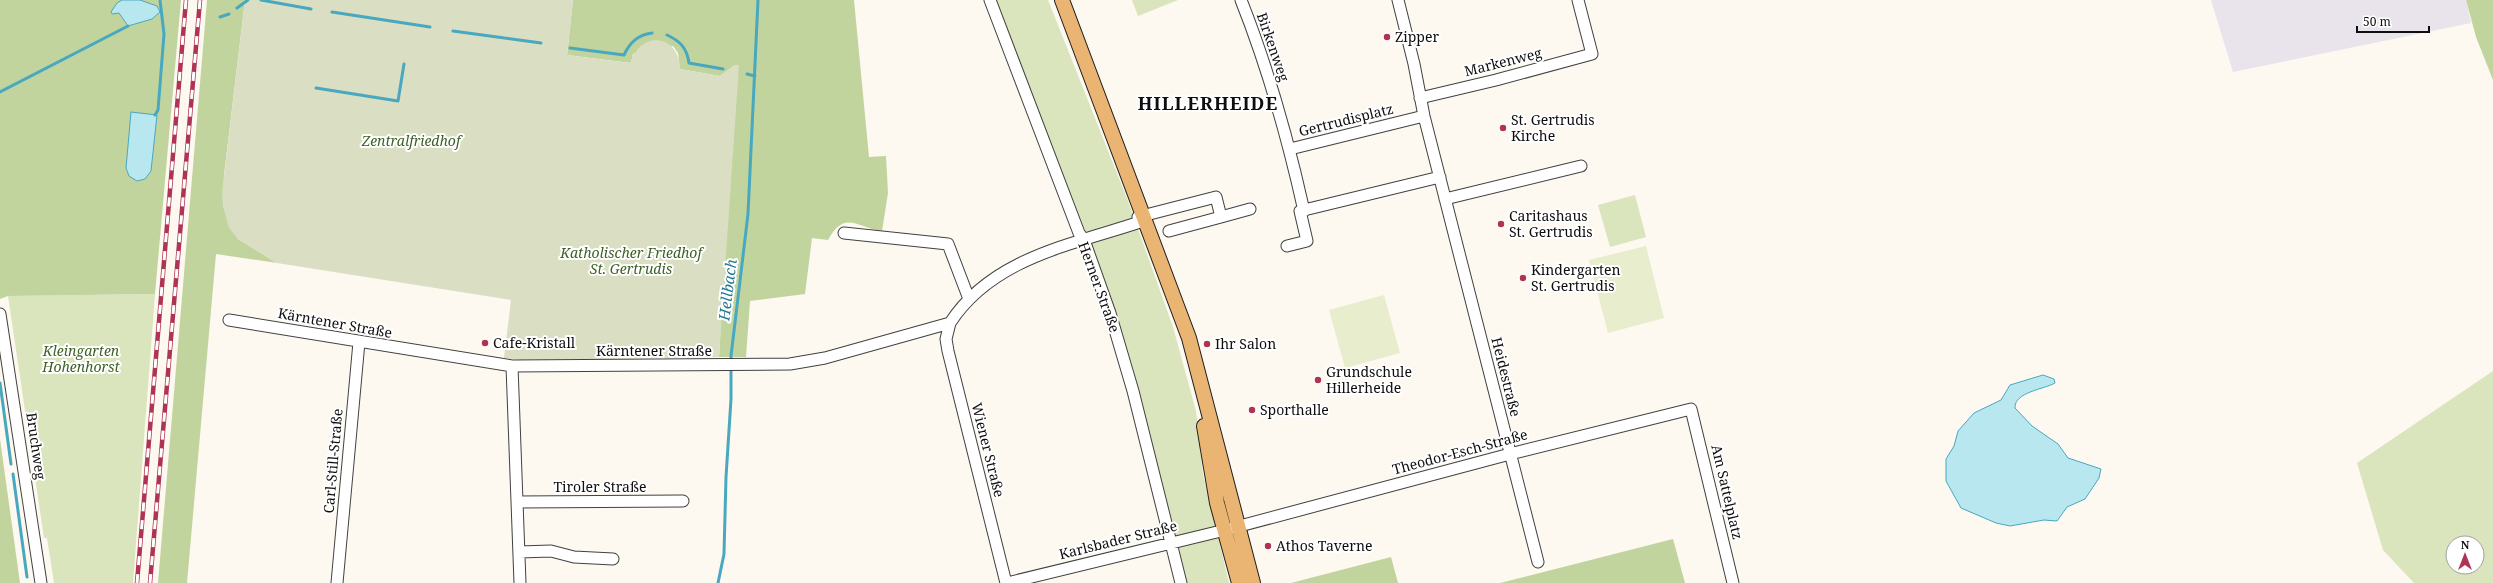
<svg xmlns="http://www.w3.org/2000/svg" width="2493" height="583" viewBox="0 0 2493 583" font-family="'Noto Serif',serif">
<rect width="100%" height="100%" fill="#fdf8f0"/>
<!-- industrial -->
<path fill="#e9e3eb" d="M2211 0H2466L2471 23 2233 72Z"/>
<!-- green -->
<path fill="#dae5bd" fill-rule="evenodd" d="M995 0H1048L1128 201 1173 327 1196 411 1203 474 1229 583H1187L1133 368 1108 292Z
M1132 0H1178L1138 16Z
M1635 195 1646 237 1610 247 1598 205Z
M155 294 133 583H54L47 538H44L8 296Z
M2493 371V583H2414L2383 550 2357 463ZM2453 543H2477V567H2453Z"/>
<!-- forest -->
<path fill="#c1d49e" d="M0 0H181L155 294 8 296 0 299Z
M207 0H245L224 175 223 206 238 239 277 263 216 254 187 583H158Z
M573 0H854L869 157 886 156 888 193 882 231C857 228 845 209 828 240L812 238 805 294 750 301 746 357H719L735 65 720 76 680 69 678 53 673 46 633 54 631 63 567 55Z
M2466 0H2493V80L2476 37Z
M0 439 20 583H0Z
M1673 539 1685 583H1500Z
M1391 557 1398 583H1291Z"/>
<!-- cemetery -->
<path fill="#dadec3" d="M245 0H573L567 55 630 63C641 30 679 34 680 69L720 76 735 65H739L719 357 521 360 504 358 511 300 277 263 238 239 229 228 223 206 222 193Z"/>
<!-- pitch -->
<path fill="#e8edcd" d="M1646 246 1664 318 1608 333 1589 260Z
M1384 295 1400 353 1345 368 1329 310Z"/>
<!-- water -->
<path fill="#b9e7f0" stroke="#48a8bf" d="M122 0H140L157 6 160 12 152 19 128 26 119 13 112 14 111 12 117 3Z
M131 112 157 115 151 171 145 179 137 181 129 176 126 168Z
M2043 375 2054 379 2055 383C2045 389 2014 392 2015 408L2032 426 2058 444 2068 458 2101 469 2099 478 2085 499 2067 507 2057 521 2044 520 2010 526 1996 523 1961 508 1946 481V459L1954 446 1958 431 1974 413 2001 400 2010 385Z"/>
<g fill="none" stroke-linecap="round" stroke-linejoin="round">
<!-- stream -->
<path stroke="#48a8bf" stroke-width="3" d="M261 0 311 9
M237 8 248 0
M332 12 430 27
M220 17 229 14
M453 31 541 43
M667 35C680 41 687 48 689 63L723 69
M570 48 624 55C630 42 638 35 652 33
M747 74 755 76
M316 88 398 101 404 64
M0 92 128 26
M155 115 158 110 164 34 160 0
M0 383 11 464
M13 474 27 577
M718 583 724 554 726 477 731 399V356L748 214 758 0"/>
<defs>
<path id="minor" d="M990 0 1079 233 1084 240 1110 313 1133 391 1181 583
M1241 0C1268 68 1288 139 1304 211
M1398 0 1414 64 1424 116 1538 562
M1420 98 1496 80 1592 54 1578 0
M1290 149 1424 116
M1445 199 1581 166
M1138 217 1216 197 1221 217 1250 209
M1169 231 1221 217
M844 233 948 244 969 299
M1287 246 1307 241 1300 211 1440 177
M0 314 41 583
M229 320 512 366 790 364 825 358 950 323C992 258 1071 245 1140 222
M950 323 946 339 948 351 1006 583
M512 366 520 583
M517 502 683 501
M519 552 551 551 574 557 613 559
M337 583 359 342
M1007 583 1221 531 1510 454 1691 409 1733 583"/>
<path id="major" d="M1062 0 1189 338 1253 583
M1204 426 1217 503 1239 583"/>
</defs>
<!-- minor casing -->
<use href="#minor" stroke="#414141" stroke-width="13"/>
<!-- major casing -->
<use href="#major" stroke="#1f1f1f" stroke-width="16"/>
<!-- minor -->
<use href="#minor" stroke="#fff" stroke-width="11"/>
<!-- major -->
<use href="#major" stroke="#eab473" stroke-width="14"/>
<defs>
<path id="rail" d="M137 583 186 0
M150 583 200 0"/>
</defs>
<!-- rail casing -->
<use href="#rail" stroke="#af3453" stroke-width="4.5"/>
<!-- rail -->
<use href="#rail" stroke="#fff" stroke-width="3" stroke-dasharray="9" stroke-linecap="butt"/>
</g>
<!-- markers -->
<g fill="#af3453" stroke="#fff" stroke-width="1.5">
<circle cx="1387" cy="37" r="4"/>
<circle cx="1503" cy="128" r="4"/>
<circle cx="1501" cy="224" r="4"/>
<circle cx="1523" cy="278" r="4"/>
<circle cx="485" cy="343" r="4"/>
<circle cx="1207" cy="344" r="4"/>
<circle cx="1318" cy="380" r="4"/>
<circle cx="1252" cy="410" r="4"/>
<circle cx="1268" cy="546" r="4"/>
</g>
<g text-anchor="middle" stroke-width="4" stroke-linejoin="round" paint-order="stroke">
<!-- poi labels -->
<g font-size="14" fill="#0e0e0e" stroke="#fff" text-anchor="start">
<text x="1395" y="42">Zipper</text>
<text x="1511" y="125">St. Gertrudis<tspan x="1511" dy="16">Kirche</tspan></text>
<text x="1509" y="221">Caritashaus<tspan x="1509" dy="16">St. Gertrudis</tspan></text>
<text x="1531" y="275">Kindergarten<tspan x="1531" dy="16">St. Gertrudis</tspan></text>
<text x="493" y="348">Cafe-Kristall</text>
<text x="1215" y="349">Ihr Salon</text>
<text x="1326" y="377">Grundschule<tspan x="1326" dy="16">Hillerheide</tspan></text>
<text x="1260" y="415">Sporthalle</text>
<text x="1276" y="551">Athos Taverne</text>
</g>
<!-- street labels -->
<g font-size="14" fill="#0e0e0e" stroke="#fff">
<text transform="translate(1273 47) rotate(71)" y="5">Birkenweg</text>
<text transform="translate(1503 62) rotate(-14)" y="5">Markenweg</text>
<text transform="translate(1346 120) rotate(-14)" y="5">Gertrudisplatz</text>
<text transform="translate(1099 287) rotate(70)" y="5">Herner Straße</text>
<text transform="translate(335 323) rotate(10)" y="5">Kärntener Straße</text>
<text x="654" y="356">Kärntener Straße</text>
<text transform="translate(1506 377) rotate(76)" y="5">Heidestraße</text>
<text transform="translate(36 446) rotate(82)" y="5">Bruchweg</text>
<text transform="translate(988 450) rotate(76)" y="5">Wiener Straße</text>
<text transform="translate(1460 452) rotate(-15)" y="5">Theodor-Esch-Straße</text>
<text transform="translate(333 461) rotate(-85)" y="5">Carl-Still-Straße</text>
<text x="600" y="492">Tiroler Straße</text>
<text transform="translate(1727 492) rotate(77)" y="5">Am Sattelplatz</text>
<text transform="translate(1118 540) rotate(-14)" y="5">Karlsbader Straße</text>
</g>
<!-- park labels -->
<g font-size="14" font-style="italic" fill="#3d5f25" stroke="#fff">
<text x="411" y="146">Zentralfriedhof</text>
<text x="631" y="258">Katholischer Friedhof<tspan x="631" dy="16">St. Gertrudis</tspan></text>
<text x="81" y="356">Kleingarten<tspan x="81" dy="16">Hohenhorst</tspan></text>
</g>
<!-- water labels -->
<g font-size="15" font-style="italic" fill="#247992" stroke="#fff">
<text transform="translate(728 290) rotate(-83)" y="5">Hellbach</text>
</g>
<!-- district labels -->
<g font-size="18" font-weight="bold" letter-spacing="1" fill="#0e0e0e" stroke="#fff">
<text x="1208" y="110">HILLERHEIDE</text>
</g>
</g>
<!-- north arrow -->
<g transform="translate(2465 555)"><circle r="19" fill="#ffffff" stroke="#9f9f9f"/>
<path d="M0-3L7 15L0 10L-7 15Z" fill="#af3453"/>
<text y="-6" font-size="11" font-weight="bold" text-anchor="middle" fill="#0e0e0e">N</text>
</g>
<!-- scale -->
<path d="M2357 26v6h72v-6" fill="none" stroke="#0e0e0e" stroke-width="2"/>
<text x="2363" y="26" font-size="12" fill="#0e0e0e" stroke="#ffffff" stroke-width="3" paint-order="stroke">50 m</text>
</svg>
